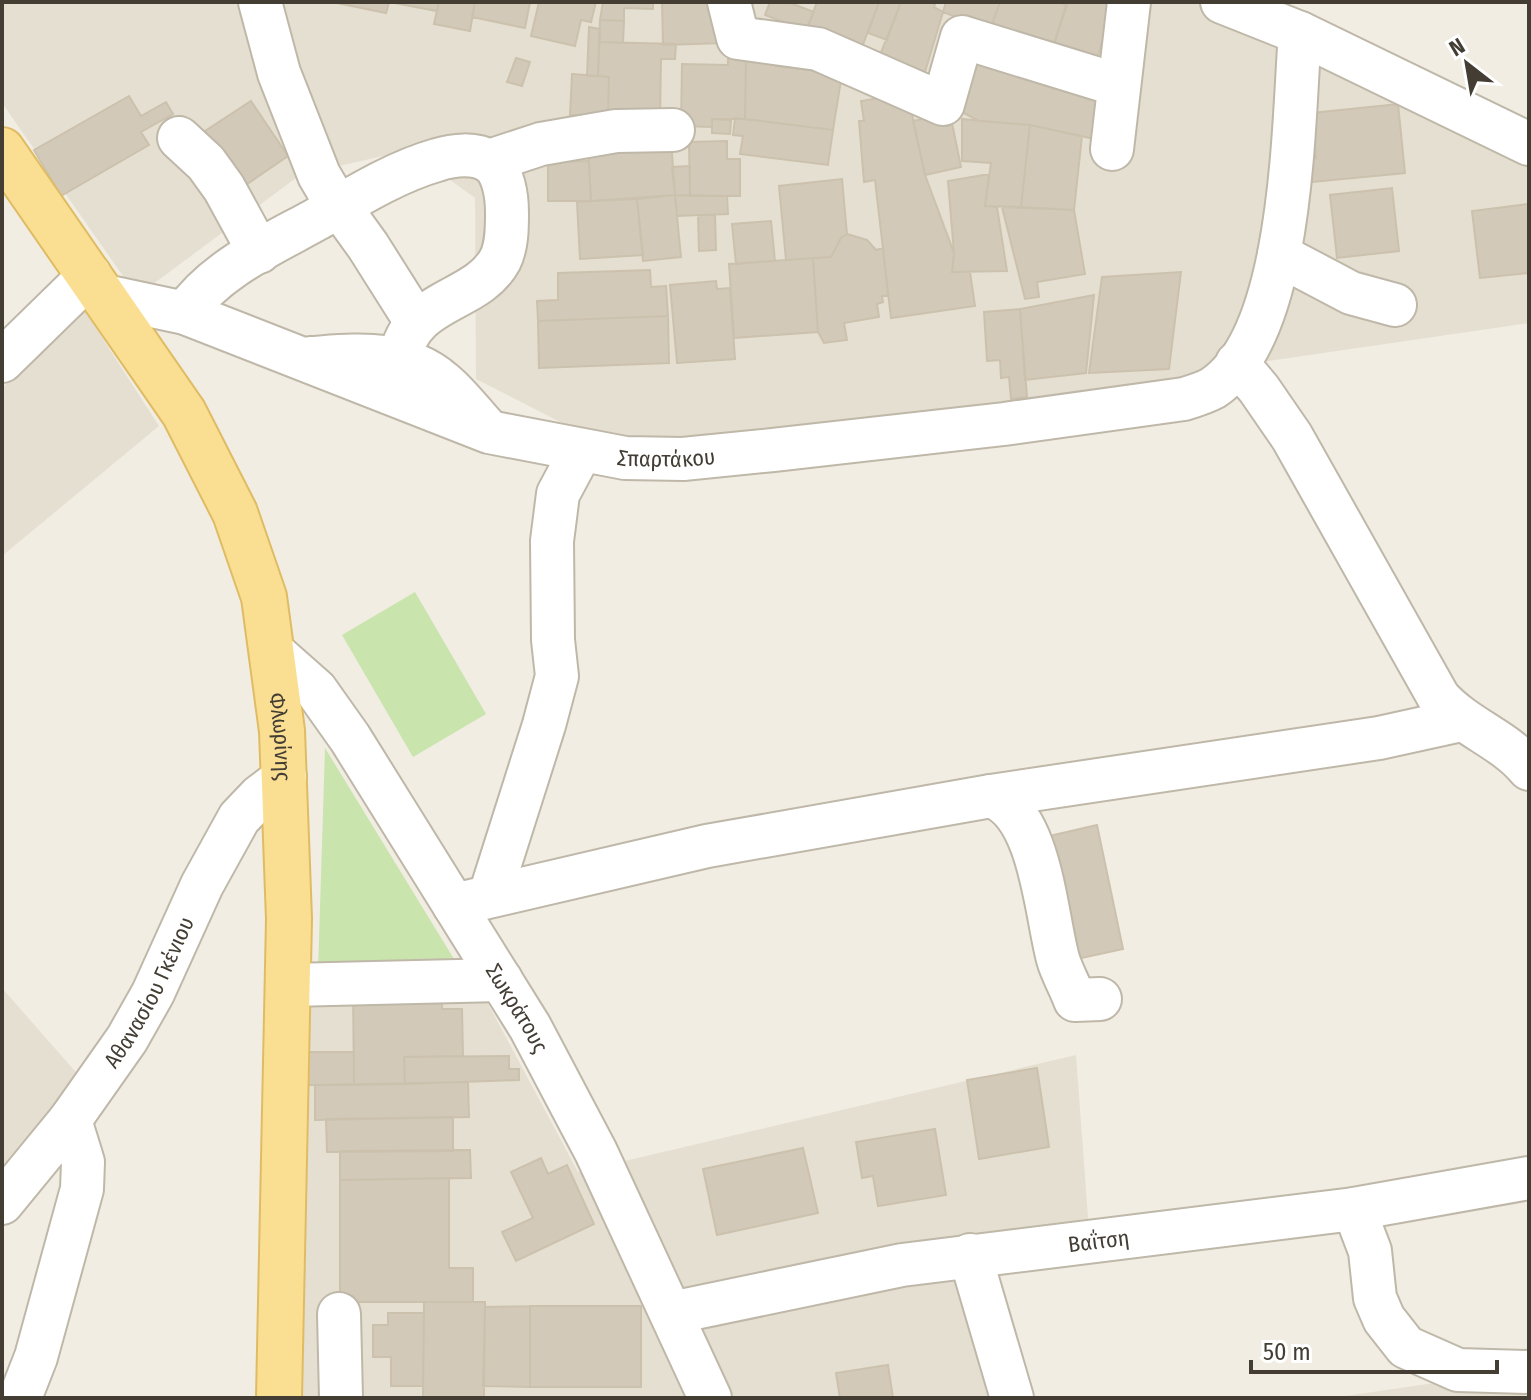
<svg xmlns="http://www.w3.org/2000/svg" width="1531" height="1400" viewBox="0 0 1531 1400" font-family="'Fira Sans Condensed',sans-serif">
<rect width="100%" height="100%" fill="#f1ede3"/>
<!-- residential -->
<path fill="#e5dfd1" d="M2 2H1285L1274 37 1529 162V323L1207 370 1137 390 736 437H625L570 427 476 379 475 198 409 150 300 175 137 296 2 103Z
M83 308 159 426 2 556V388Z
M478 985 578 1172 1076 1055 1089 1231 952 1246 996 1398H291L296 991Z
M2 988 81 1078 2 1183Z
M1529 1369V1398H1332Z"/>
<!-- green -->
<path fill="#cae4ad" d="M415 592 486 714 413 757 342 635Z
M325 748 465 977 318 972Z"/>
<!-- building -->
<path fill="#d2c9b9" stroke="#ccc1ad" stroke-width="2" d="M332 2H389L386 13Z
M389 2H439L437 11Z
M439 2H475L470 31 434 24Z
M475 2H530L525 28 472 17Z
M539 2H596L591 22 581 20 575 46 531 36Z
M603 2H653V9L624 8V21L600 20Z
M662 2H723L724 43 663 45Z
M770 2H788L814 12 806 31 765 15Z
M817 2H879L861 50 806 31Z
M879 2H901L887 40 868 33Z
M901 2H936L934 7 943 12 925 72 880 55Z
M946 2H1000L990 30 943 12Z
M1000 2H1057L1067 5 1052 50 990 30Z
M1067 2H1113L1096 63 1052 50Z
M600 20 624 21 623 43 599 42Z
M589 27 600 29 598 76H587Z
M599 42 676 44 675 59H661L660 119 608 117 609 77 598 76Z
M779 50 776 66 842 74 833 130 745 119 746 51Z
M728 51H746L745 119H712V127L681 126 682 64 728 65Z
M968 52 1106 85 1099 140 1030 125 979 121 954 108Z
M516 58 530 62 522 86 507 82Z
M572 74 609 77 608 117 570 115Z
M903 94 910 105 925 175 954 253 952 272H970L975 306 891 318 875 180 864 182 859 121H864L861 101Z
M129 96 141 116 166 102 173 114 141 132 149 145 61 196 34 150Z
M251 101 288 156 237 191 199 135Z
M1398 104 1405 173 1302 183 1299 160 1316 158 1312 113Z
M950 113 961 167 925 175 913 121Z
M735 118 833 130 828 165 740 154 743 136 733 135Z
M712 119 731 120 730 134 712 133Z
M962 119 1030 125 1021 207 985 206 991 163 962 161Z
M1030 125 1082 136 1074 210 1021 207Z
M671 139 675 195 591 201 588 144Z
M727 141V159H740V196H690L689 142Z
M589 161 591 201H548V162Z
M690 166V196L675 195 672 167Z
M989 174 985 206 997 207 1007 271 952 272 954 253 948 181Z
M842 179 847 234 841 238 831 257 786 260 779 186Z
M1392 188 1399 251 1337 258 1330 195Z
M675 195 727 196 728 214 677 216Z
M675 195 681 257 643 261 637 199Z
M637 199 643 255 580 259 577 202Z
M1529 204V273L1480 278 1472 211Z
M1002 207 1074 210 1085 274 1037 282 1039 297 1025 299Z
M698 215H715L716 250 699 251Z
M771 221 775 261 736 264 732 224Z
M847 234 867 240 876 250 883 248 888 295 882 296 883 302 877 304 879 317 844 323 847 340 824 343 818 332 813 258 831 257 841 238Z
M813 258 818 332 734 338 729 264Z
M650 270 651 287 666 286 668 316 538 321 537 301 558 300V273Z
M1181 272 1169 369 1089 373 1102 277Z
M716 281 717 289 730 288 735 359 677 363 670 285Z
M1094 295 1086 373 1025 380 1020 309Z
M1020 309 1027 397 1011 399 1009 377 1001 378 1000 360 987 361 984 312Z
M668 316 669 363 539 368 538 321Z
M1097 825 1123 949 1072 960 1045 837Z
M442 988V1009H462L463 1056 404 1057 405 1084 354 1085 353 989Z
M307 1052H354V1085H307Z
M509 1056V1069H519V1080L405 1084 404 1057Z
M1037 1068 1049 1147 979 1159 967 1080Z
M468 1082 469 1117 315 1120V1085Z
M453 1117V1151L327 1152 326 1119Z
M935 1129 946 1195 878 1206 873 1176 862 1178 856 1142Z
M803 1148 818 1213 717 1235 703 1169Z
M470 1150 471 1178 340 1180V1151Z
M541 1158 548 1174 567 1165 594 1224 516 1261 502 1232 533 1218 511 1172Z
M449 1178V1268H473V1302H340V1180Z
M424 1302H485L484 1398H423Z
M530 1306V1387L483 1386 485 1307Z
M530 1306H641V1387H530Z
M388 1313H424L423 1386H391V1357H373V1325H388Z
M888 1365 893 1398H840L836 1373Z"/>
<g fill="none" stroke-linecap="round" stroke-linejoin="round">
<defs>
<g id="minor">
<path d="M260 2 279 73 319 175 329 192 368 246 416 322"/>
<path d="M729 2 738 38 818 49 943 104 962 37 1118 85"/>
<path d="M1222 2 1300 33 1529 144"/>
<path d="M179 138 206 163 224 188 259 252"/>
<path d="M1112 149 1129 2"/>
<path d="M489 161 541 144 616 131 673 130"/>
<path d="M1279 255 1351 293 1395 305"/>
<path id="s1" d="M105 296 185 313 489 432 625 458 683 459 773 450 1004 424 1184 399C1194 396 1204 393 1213 388 1294 335 1293 122 1300 33"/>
<path d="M185 313C215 269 272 244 317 219 355 197 395 172 437 160 453 155 475 152 490 162 504 172 507 197 507 213 507 228 507 246 500 260 476 304 410 297 400 359"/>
<path d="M311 358C357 355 405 349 443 382 459 395 472 413 486 428"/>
<path d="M2 361 90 275"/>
<path d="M1237 363 1259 389 1292 437 1439 698C1466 728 1506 740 1529 769"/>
<path id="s2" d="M273 652 316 690 350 738 530 1027 596 1152 710 1398"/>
<path d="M991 796 1379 738 1461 720"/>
<path d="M490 895 544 725 557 676 553 640 552 541 558 494 581 451"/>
<path d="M454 905 707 846 991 796C1041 813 1046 916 1058 959 1062 973 1070 986 1075 1000L1100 999"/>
<path d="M289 985 501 980"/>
<path id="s3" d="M2 1203 70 1120 127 1039 153 993 202 885 239 818 260 796 285 777"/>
<path d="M1354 1209 1370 1251 1375 1298 1384 1319 1406 1347 1458 1370 1529 1372"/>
<path d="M970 1255 1012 1398"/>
<path id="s4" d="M671 1313 902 1265 1354 1209 1529 1178"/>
<path d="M339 1314 341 1398"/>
<path d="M20 1398 36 1357 82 1189 83 1162 70 1120"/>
</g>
<g id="major">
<path id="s5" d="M2 150 184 413 235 513 264 597 282 731 289 919 279 1398"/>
</g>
</defs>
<!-- minor casing -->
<use href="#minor" stroke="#bfb8a9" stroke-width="46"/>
<!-- major casing -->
<use href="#major" stroke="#dfbc64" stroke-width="48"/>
<!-- minor -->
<use href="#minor" stroke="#fff" stroke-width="42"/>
<!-- major -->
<use href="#major" stroke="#fadf93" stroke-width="44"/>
</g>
<g text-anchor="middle" stroke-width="6" stroke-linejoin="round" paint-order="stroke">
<!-- street labels -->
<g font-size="22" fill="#433d34" stroke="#fff">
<text dy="8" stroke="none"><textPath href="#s1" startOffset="588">Σπαρτάκου</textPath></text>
<text dy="8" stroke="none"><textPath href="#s5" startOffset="662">Φλωρίνης</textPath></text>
<text dy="8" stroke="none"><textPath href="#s3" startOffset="258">Αθανασίου Γκένιου</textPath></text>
<text dy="8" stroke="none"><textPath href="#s2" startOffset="434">Σωκράτους</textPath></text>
<text dy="8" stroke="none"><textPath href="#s4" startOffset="434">Βαΐτση</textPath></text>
</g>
</g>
<!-- border -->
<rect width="1531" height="1400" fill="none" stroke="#433d34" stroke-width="8"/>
<!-- north arrow -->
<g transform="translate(1467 64) rotate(329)" stroke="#ffffff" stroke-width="6" paint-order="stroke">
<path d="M0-6L14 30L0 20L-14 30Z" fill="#433d34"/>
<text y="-12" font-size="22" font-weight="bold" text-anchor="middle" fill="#433d34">N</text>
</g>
<!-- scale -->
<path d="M1251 1360v12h246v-12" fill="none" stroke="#433d34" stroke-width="4"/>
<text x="1263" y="1360" font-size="24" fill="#433d34" stroke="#ffffff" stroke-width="6" paint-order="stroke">50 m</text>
</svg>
